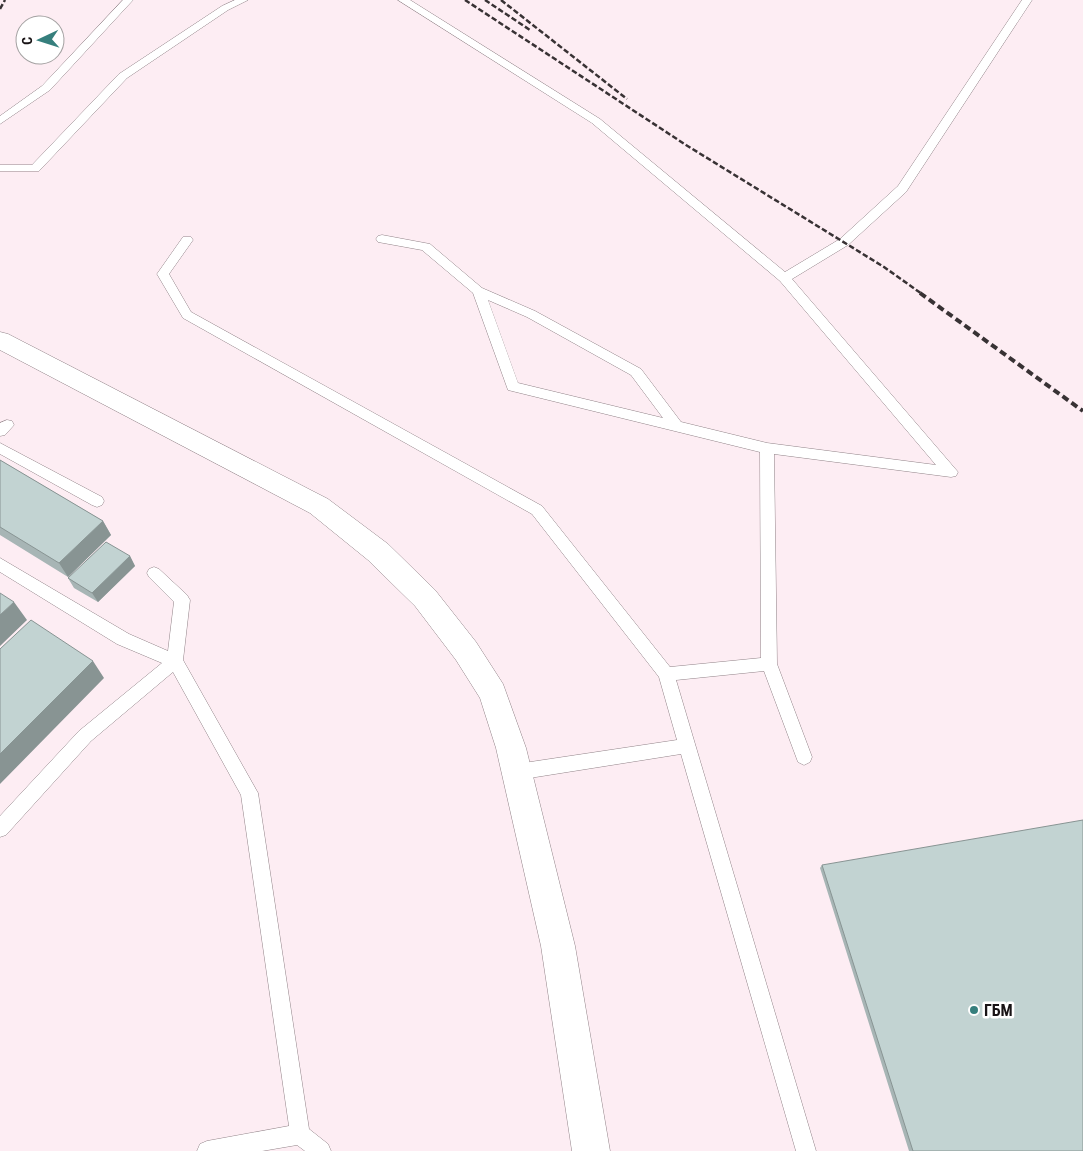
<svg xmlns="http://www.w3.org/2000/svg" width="1083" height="1151" viewBox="0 0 1083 1151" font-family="'Roboto Condensed',sans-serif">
<rect width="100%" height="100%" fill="#fdedf3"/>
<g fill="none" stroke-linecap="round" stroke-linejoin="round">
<defs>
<path id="service" d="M123 0H133L50 90 0 124V116L42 86Z
M235 0H248L228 10 127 78 39 171H0V165H32L119 74 222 6Z
M398 0H410L600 119 785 272 840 239 898 186 1022 0H1032L906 192 848 245 792 279 958 472 956 476 951 477 774 454 777 664 812 757 810 762 804 765 798 762 764 671 676 680 816 1151H796L681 754 517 780 511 778 509 772 511 766 517 764 677 740 659 677 532 514 183 318 157 274 183 237H191L193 240 169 274 191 312 542 506 670 667 761 658 760 452 508 390 473 293 422 250 378 242 376 239 378 236 382 235 430 244 482 288 535 311 641 369 681 422 767 443 936 465 780 281 592 123ZM488 300 527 317 631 375 663 418 518 383Z
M7 420 12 421 14 425 5 435 0 436V423Z
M0 443 102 497 104 501 102 505 97 507 92 505 0 454Z
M0 558 129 634 168 651 174 602 149 577 147 573 149 569 154 567 159 569 187 595 190 600 183 660 258 793 309 1129 328 1144 331 1151H305L297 1145 262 1151H197L200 1144 207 1141 289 1126 241 795 173 672 91 741 6 835 0 837V816L79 731 162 663 117 644 0 572Z"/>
<path id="minor" d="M0 332 8 334 328 499 388 544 435 590 476 642 503 684 526 748 575 946 610 1151H572L541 946 496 748 480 698 456 660 415 606 368 560 310 513 0 350Z"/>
</defs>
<!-- service casing -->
<use href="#service" stroke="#918388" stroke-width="1"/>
<!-- minor casing -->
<use href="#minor" stroke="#918388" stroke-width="1"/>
<!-- service -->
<use href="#service" fill="#fff" fill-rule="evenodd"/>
<!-- minor -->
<use href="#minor" fill="#fff" fill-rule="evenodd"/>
<!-- rail-far1 -->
<path stroke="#383234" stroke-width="2.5" stroke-dasharray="5.5 2.5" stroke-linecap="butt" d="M465 0 686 145 884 267 922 294
M485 0 530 30
M501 0 627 99
M0 9 5 0"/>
<!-- rail -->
<path stroke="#383234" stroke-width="4" stroke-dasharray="7 4" stroke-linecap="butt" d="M920 293 1083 411"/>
</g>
<!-- wall -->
<path fill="#a7b5b5" d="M0 460 103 521 111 535 68 577 0 535Z
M130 556 135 566 98 602 74 588 68 578Z
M822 865 1083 1151H909L820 868Z"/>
<!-- shaded-wall -->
<path fill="#889493" d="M103 521 111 535 68 577 59 563Z
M130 556 135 566 98 602 92 593Z
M14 602 27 620 0 646V615Z
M93 661 104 678 0 784V754Z"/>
<!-- building -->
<path fill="#c2d3d2" stroke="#889493" d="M0 460 103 521 59 563 0 527Z
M106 542 130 556 92 593 68 578Z
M0 593 14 602 0 615Z
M31 620 93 661 0 754V649Z
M1083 820V1151H913L822 865Z"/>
<!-- markers -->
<circle fill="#367f7d" stroke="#fff" stroke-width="2" cx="974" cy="1010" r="5"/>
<g text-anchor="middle" stroke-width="5" stroke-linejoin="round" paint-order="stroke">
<!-- near-poi labels -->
<g font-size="16" font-weight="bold" fill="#181315" stroke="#fff" text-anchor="start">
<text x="984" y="1016">ГБМ</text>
</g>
</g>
<!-- north arrow -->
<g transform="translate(40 40) rotate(266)"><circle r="24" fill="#ffffff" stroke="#a3a1a1"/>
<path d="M0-4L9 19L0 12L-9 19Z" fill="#367f7d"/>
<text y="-8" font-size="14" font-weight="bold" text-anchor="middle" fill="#181315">С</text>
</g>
</svg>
